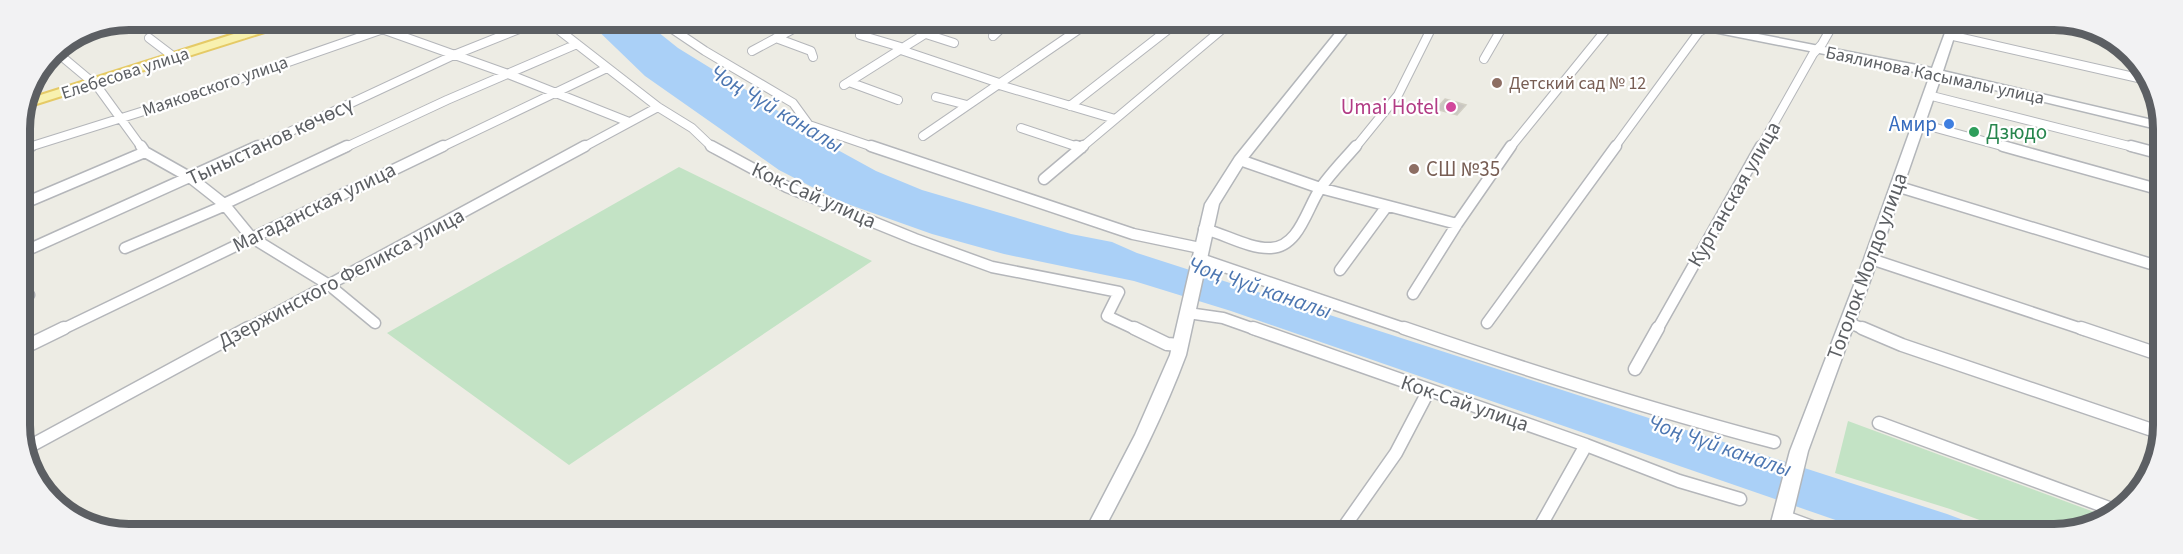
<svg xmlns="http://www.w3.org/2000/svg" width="2183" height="554" viewBox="0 0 2183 554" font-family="'Source Sans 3',sans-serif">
<rect width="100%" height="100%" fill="#edece4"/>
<!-- green -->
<path fill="#c3e3c5" d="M679 167 872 261 569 465 387 333Z
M1848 421 2105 516 2061 534H2017L1950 509 1835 473Z"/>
<!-- water -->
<path fill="#aad0f7" d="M587 20H643L678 48 769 104 805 132 876 171 922 190 1071 234 1112 242 1137 253 1947 514 2001 534H1876L1231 311 1134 281 1004 254 932 234 839 201 779 170 645 76Z"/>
<!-- building -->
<path fill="#c9c6c1" stroke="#d1cec3" stroke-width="1.5" d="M1445 99 1466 105 1457 115 1436 109Z"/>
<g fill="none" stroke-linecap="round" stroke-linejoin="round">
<defs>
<path id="street-far2" d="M221 20 244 34
M546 20 658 107 692 128 713 148
M659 20 705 51 793 103 809 125 876 148
M2045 22 2099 34
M382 29 508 74 629 122
M926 34 954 43
M860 35 904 48
M1949 35 2147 80
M993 36 1009 21
M149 38 174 57
M776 38 811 51 813 57
M54 50 97 86 142 148
M901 50 999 83
M752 51 810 20
M1484 59 1506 21
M849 82 898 100
M996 84 1115 119
M844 85 947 20
M1928 95 2137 148
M936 97 967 105
M1070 106 1179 21
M1918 123 2009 148
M1021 128 1081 148
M923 136 1091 21
M26 148 179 100 409 20
M255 148 454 55 519 29
M344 148 447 100 577 44
M440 148 607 68
M582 148 658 107
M1081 148 1232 21
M1355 148 1398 95 1435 21
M1510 148 1613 21
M1614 148 1699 32 1717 21
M1760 148 1813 54 1822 44 1835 21"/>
<path id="street-far1" d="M141 146 145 152 191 178 224 204 251 237 329 285 375 323
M711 146 787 187 915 239 992 267 1119 292 1107 316 1137 330
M871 146 1133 234 1200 248
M1076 146 1081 148
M2003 146 2161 190
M2131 146 2161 154
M20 150 31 146
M1240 160 1320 188 1457 224
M1044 179 1083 146
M1896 186 2161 267
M224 204 347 146
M20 205 145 152
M1204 229C1225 234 1249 249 1271 248 1299 247 1307 208 1320 189 1330 174 1344 160 1356 146
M125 248 226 205
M21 253 258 146
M1198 258 1409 330
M1871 259 2085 330
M1340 270 1387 206
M1413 294 1457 224 1511 146
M21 299 29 295
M1188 313 1223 318 1257 330
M1847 322 1866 330
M1487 323 1616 146
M61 330 443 146
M245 330 585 146
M1657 330 1761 146"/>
<path id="street" d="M1134 328 1167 344 1180 345
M1253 328 1586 445 1679 481 1740 499
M1404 328C1526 370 1649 409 1774 442
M1862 328 1902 345 2161 433
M2081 328 2161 355
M21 349 64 328
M1635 369 1658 328
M1879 423 2117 511
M23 450 248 328
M1782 516 1831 534
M1339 534 1396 453 1429 390
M1536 534 1586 445"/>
<path id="secondary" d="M1345 21H1356L1245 162 1219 204 1186 355C1163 417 1133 475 1102 533H1084L1135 435 1170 355 1205 204 1235 157Z
M1668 21H1691L1932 68 1949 22H1959L1943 71 2161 122V130L1941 77 1878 259 1808 451 1788 534H1768L1790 451 1864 259 1930 75 1673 24Z"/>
<path id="primary" d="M278 20H295L293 23 27 107 31 98Z"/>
</defs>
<!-- street-far2 casing -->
<use href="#street-far2" stroke="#b4b6ba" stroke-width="10"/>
<!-- street-far1 casing -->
<use href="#street-far1" stroke="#b4b6ba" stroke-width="13"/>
<!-- street casing -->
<use href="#street" stroke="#b4b6ba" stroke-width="15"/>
<!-- secondary casing -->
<use href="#secondary" stroke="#b3b6ba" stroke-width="3"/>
<!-- primary casing -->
<use href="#primary" stroke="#e5ca66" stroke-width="4"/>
<!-- street-far2 -->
<use href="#street-far2" stroke="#fff" stroke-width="8"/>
<!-- street-far1 -->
<use href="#street-far1" stroke="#fff" stroke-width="10"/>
<!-- street -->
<use href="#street" stroke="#fff" stroke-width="12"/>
<!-- secondary -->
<use href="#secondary" fill="#fff" fill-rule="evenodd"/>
<!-- primary -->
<use href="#primary" fill="#f8f1af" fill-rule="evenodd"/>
</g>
<!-- markers -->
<g fill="#8d6e63" stroke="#fff" stroke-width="2">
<circle cx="1497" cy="83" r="6"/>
<circle cx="1414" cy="169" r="6"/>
</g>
<circle fill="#d1479c" stroke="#fff" stroke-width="2" cx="1451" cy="107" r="6"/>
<circle fill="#3f7fe0" stroke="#fff" stroke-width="2" cx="1949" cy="124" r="6"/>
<circle fill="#2e9e5b" stroke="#fff" stroke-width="2" cx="1974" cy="132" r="6"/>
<g text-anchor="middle" stroke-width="4.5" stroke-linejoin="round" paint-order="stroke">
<!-- far-street labels -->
<g font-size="18" fill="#5c5f63" stroke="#fff">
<text transform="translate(125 73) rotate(-18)" y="6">Елебесова улица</text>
<text transform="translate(1935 75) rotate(12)" y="6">Баялинова Касымалы улица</text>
<text transform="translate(215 86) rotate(-19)" y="6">Маяковского улица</text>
</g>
<!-- far-education labels -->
<g font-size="18" fill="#785e54" stroke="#fff" text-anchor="start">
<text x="1509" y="89">Детский сад № 12</text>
</g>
<!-- hotel labels -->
<g font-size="21" fill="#b23c85" stroke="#fff" text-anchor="end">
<text x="1439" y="114">Umai Hotel</text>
</g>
<!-- shop labels -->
<g font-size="21" fill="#366cbe" stroke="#fff" text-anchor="end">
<text x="1937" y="131">Амир</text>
</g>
<!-- leisure labels -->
<g font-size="21" fill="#27864d" stroke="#fff" text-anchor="start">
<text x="1986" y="139">Дзюдо</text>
</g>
<!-- street labels -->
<g font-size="21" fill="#5c5f63" stroke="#fff">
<text transform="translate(270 141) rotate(-25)" y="7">Тыныстанов көчөсү</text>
<text transform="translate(1734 194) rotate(-60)" y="7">Курганская улица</text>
<text transform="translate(814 195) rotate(24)" y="7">Кок-Сай улица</text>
<text transform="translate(314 207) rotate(-26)" y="7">Магаданская улица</text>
<text transform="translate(1867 266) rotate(-70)" y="7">Тоголок Молдо улица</text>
<text transform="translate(341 278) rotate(-28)" y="7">Дзержинского Феликса улица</text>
<text transform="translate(1465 403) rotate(19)" y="7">Кок-Сай улица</text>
</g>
<!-- education labels -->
<g font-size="21" fill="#785e54" stroke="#fff" text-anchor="start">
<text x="1426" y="176">СШ №35</text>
</g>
<!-- water labels -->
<g font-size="22" font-style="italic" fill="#4c76b1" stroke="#fff">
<text transform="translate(777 108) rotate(31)" y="8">Чоң Чүй каналы</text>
<text transform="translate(1260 287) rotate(19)" y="8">Чоң Чүй каналы</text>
<text transform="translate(1720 445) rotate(19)" y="8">Чоң Чүй каналы</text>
</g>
</g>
<!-- crop -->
<path d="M0 0H2183V554H0ZM129 30H2054A99 99 0 0 1 2153 129V425A99 99 0 0 1 2054 524H129A99 99 0 0 1 30 425V129A99 99 0 0 1 129 30Z" fill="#f2f2f3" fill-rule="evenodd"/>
<path fill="none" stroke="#5c5f63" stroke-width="8" d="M129 30H2054A99 99 0 0 1 2153 129V425A99 99 0 0 1 2054 524H129A99 99 0 0 1 30 425V129A99 99 0 0 1 129 30Z"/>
</svg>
